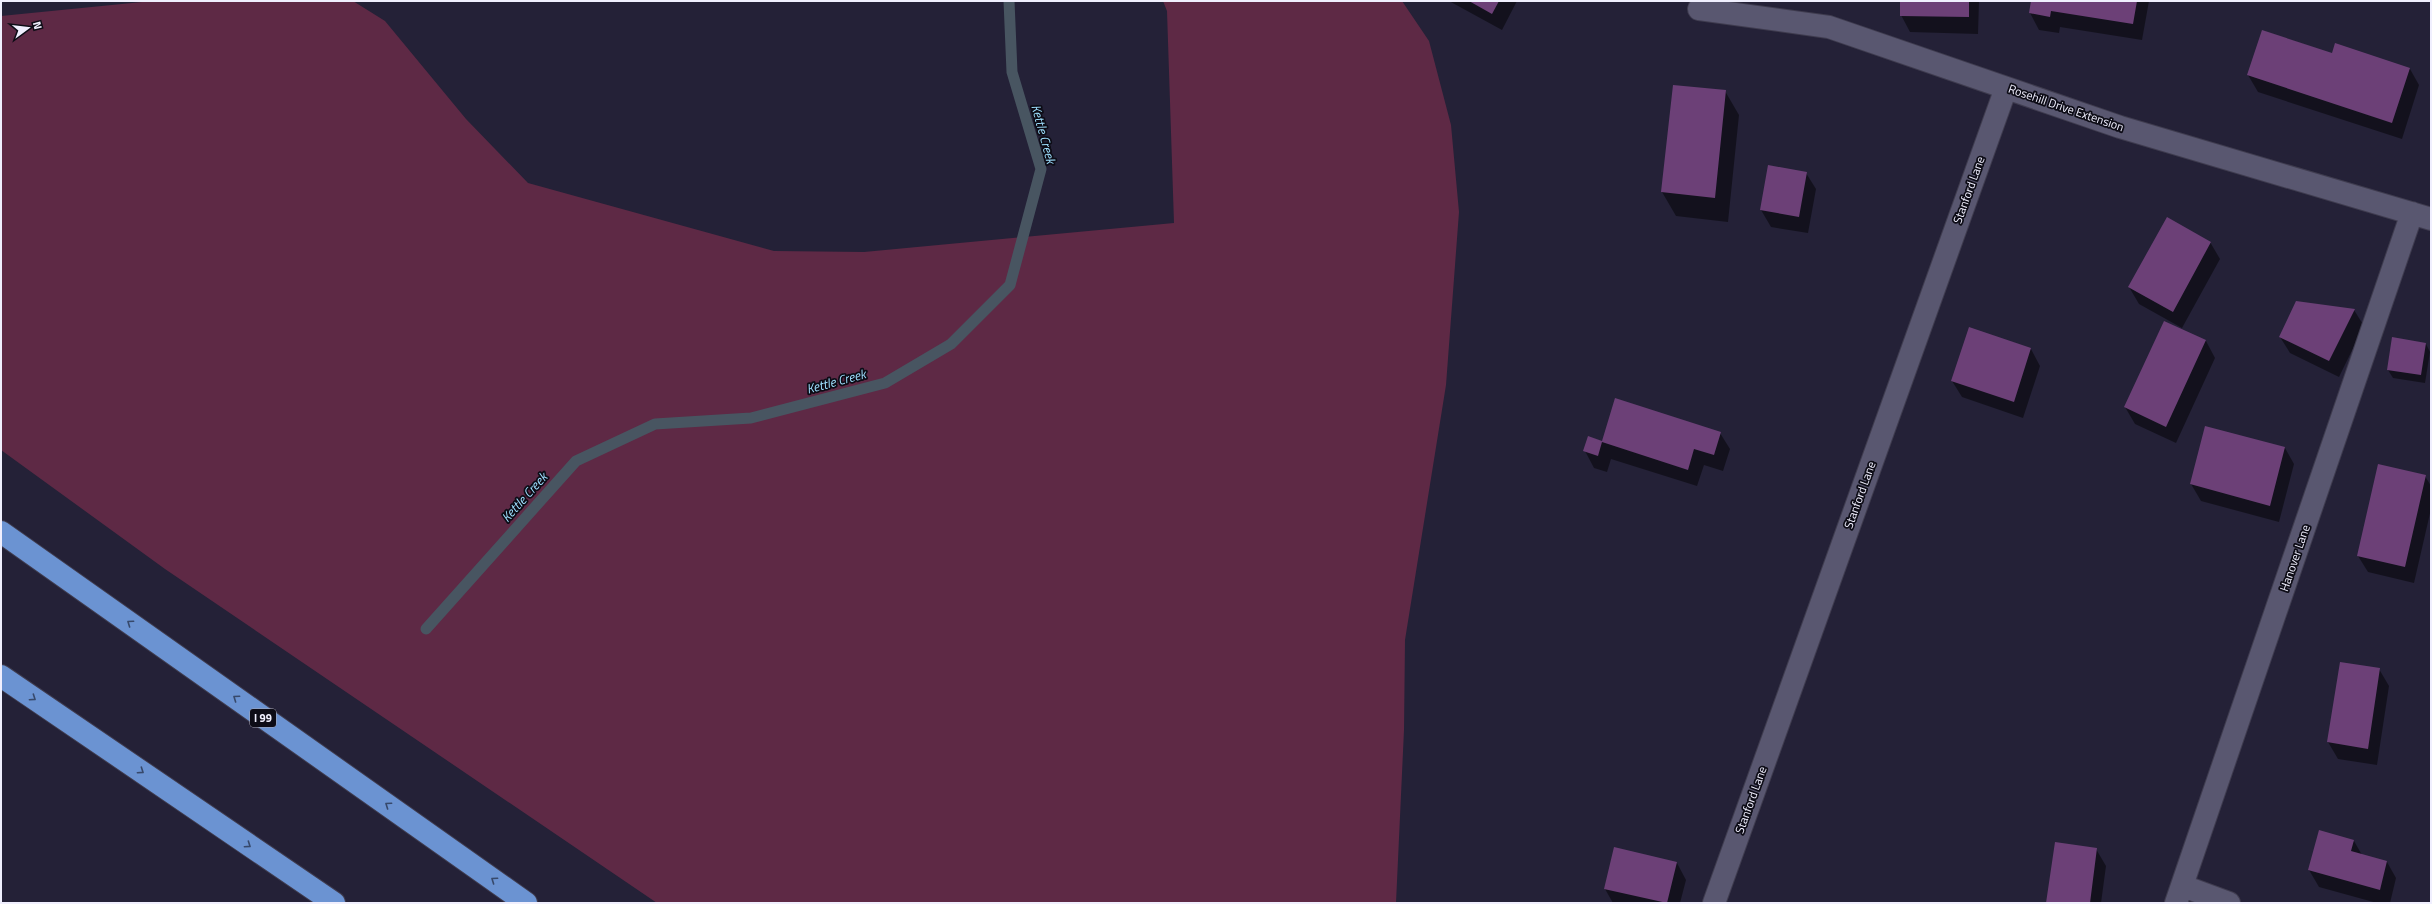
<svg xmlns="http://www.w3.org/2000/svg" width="2432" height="904" viewBox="0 0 2432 904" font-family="'Titillium Web',sans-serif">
<rect width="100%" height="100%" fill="#242137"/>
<!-- green -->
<path fill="#5e2945" d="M152 1H353L385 21 466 119 528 183 774 251 864 252 1174 223 1167 11 1163 1H1402L1429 41 1451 125 1459 212 1446 385 1405 640 1404 730 1396 903H657L165 569 1 450V16Z"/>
<!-- shadow -->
<path fill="#0007" d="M1449 1H1517L1502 30Z
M1901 1H1979L1978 34 1910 32 1901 15Z
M2032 1H2149L2142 40 2060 27 2059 33 2039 30 2030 13Z
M2263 31 2333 54 2410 69 2419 85 2402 139 2258 92 2248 75Z
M1674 86 1725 91 1739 115 1728 222 1676 216 1662 192Z
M1769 166 1806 173 1816 189 1808 233 1771 227 1761 210Z
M2210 242 2220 259 2182 328 2139 304 2129 287Z
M2354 310 2364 326 2339 377 2290 353 2280 337Z
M2164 322 2206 341 2215 358 2176 443 2135 424 2125 407Z
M1970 329 2031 349 2040 366 2023 418 1962 397 1952 381Z
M2426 344 2430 352 2425 383 2393 378 2388 370Z
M1720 433 1730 449 1723 471 1704 465 1697 486 1611 459 1607 472 1594 468 1585 451 1589 437 1603 442Z
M2285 448 2294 464 2279 522 2201 501 2191 484Z
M2425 476 2431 486V509L2414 583 2368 572 2358 556Z
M2341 663 2379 669 2389 686 2377 765 2338 759 2328 742Z
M2354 841 2362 855 2387 862 2396 878 2390 903H2377L2319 887 2309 870Z
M2096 849 2106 866 2101 903H2047Z
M1677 863 1686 880 1680 903H1613L1605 889Z"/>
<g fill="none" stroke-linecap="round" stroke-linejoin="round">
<!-- stream -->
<path stroke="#485561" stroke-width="11" d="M426 629 576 461 655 424 751 418 885 383 951 344 1010 285 1041 169 1012 72 1009 1"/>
</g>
<!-- building -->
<path fill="#6c4077" d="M1469 1H1499L1492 14Z
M1900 1H1969V17L1900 16Z
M2031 1H2137L2133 24 2051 11 2050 17 2029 13Z
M2262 30 2332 53 2335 43 2410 68 2392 123 2247 75Z
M1673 85 1726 90 1715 198 1661 192Z
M1768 165 1807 172 1799 217 1760 210Z
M2167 217 2211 242 2173 312 2128 287Z
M2296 301 2355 309 2329 361 2279 337Z
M2164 321 2206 340 2166 427 2124 407Z
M1969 327 2031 348 2014 402 1951 381Z
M2392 337 2426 343 2421 375 2387 370Z
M1615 398 1721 432 1714 455 1694 449 1688 470 1602 442 1598 456 1583 451 1588 436 1602 441Z
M2205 426 2285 447 2270 506 2190 484Z
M2378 464 2426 475 2405 567 2357 556Z
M2340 662 2380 668 2368 749 2327 742Z
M2319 830 2354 840 2351 851 2387 861 2380 890 2308 870Z
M2055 842 2097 848 2090 903H2046Z
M1614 847 1677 862 1667 903 1604 889Z"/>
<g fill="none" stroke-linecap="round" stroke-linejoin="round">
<defs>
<path id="minor" d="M1699 9 1829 27 2120 127 2431 219
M2183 886 2229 903
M1714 903 2006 88
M2176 903 2412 213"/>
<path id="motorway" d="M1 532 526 903
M1 676 334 903"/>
</defs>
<!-- minor casing -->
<use href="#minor" stroke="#3f3c4f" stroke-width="24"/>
<!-- motorway casing -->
<use href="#motorway" stroke="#3f3c4f" stroke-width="24"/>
<!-- minor -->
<use href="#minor" stroke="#595770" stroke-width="22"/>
<!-- motorway -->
<use href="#motorway" stroke="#6b93d2" stroke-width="22"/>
</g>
<!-- one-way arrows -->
<defs><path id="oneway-chevron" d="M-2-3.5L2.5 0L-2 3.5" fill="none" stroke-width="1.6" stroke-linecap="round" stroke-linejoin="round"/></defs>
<g stroke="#37496b">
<use href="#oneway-chevron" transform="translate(130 623) rotate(-145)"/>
<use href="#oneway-chevron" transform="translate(33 698) rotate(34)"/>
<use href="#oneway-chevron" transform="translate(236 698) rotate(-145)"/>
<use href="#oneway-chevron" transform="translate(141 771) rotate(34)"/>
<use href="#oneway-chevron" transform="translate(388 805) rotate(-145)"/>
<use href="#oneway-chevron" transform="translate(248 845) rotate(34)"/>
<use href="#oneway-chevron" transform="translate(494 880) rotate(-145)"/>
</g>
<g text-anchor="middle" stroke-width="3.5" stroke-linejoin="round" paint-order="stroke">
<!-- shield labels -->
<rect fill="#0d0c16" stroke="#acabb8" stroke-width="1" x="250" y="709" width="26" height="18" rx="3"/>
<g font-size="11" font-weight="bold" fill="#f0effe">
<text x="263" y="722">I 99</text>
</g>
<!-- street labels -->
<g font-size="12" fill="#f0effe" stroke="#0d0c16">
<text transform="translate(2066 108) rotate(19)" y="4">Rosehill Drive Extension</text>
<text transform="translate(1969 190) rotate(-70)" y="4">Stanford Lane</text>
<text transform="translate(1860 495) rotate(-70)" y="4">Stanford Lane</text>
<text transform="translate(2295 558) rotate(-71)" y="4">Hanover Lane</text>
<text transform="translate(1751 800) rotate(-70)" y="4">Stanford Lane</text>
</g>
<!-- water labels -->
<g font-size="13" font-style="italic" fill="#9edffe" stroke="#0d0c16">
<text transform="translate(1044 134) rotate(75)" y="5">Kettle Creek</text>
<text transform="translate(836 381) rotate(-15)" y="5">Kettle Creek</text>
<text transform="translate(524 497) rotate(-48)" y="5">Kettle Creek</text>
</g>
</g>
<!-- border -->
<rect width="2432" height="904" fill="none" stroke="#f0effe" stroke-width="4"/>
<!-- north arrow -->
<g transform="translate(28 28) rotate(75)" stroke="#0d0c16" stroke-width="3" paint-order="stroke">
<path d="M0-3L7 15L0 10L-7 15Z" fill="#f0effe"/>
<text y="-6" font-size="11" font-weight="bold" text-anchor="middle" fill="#f0effe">N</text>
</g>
</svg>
